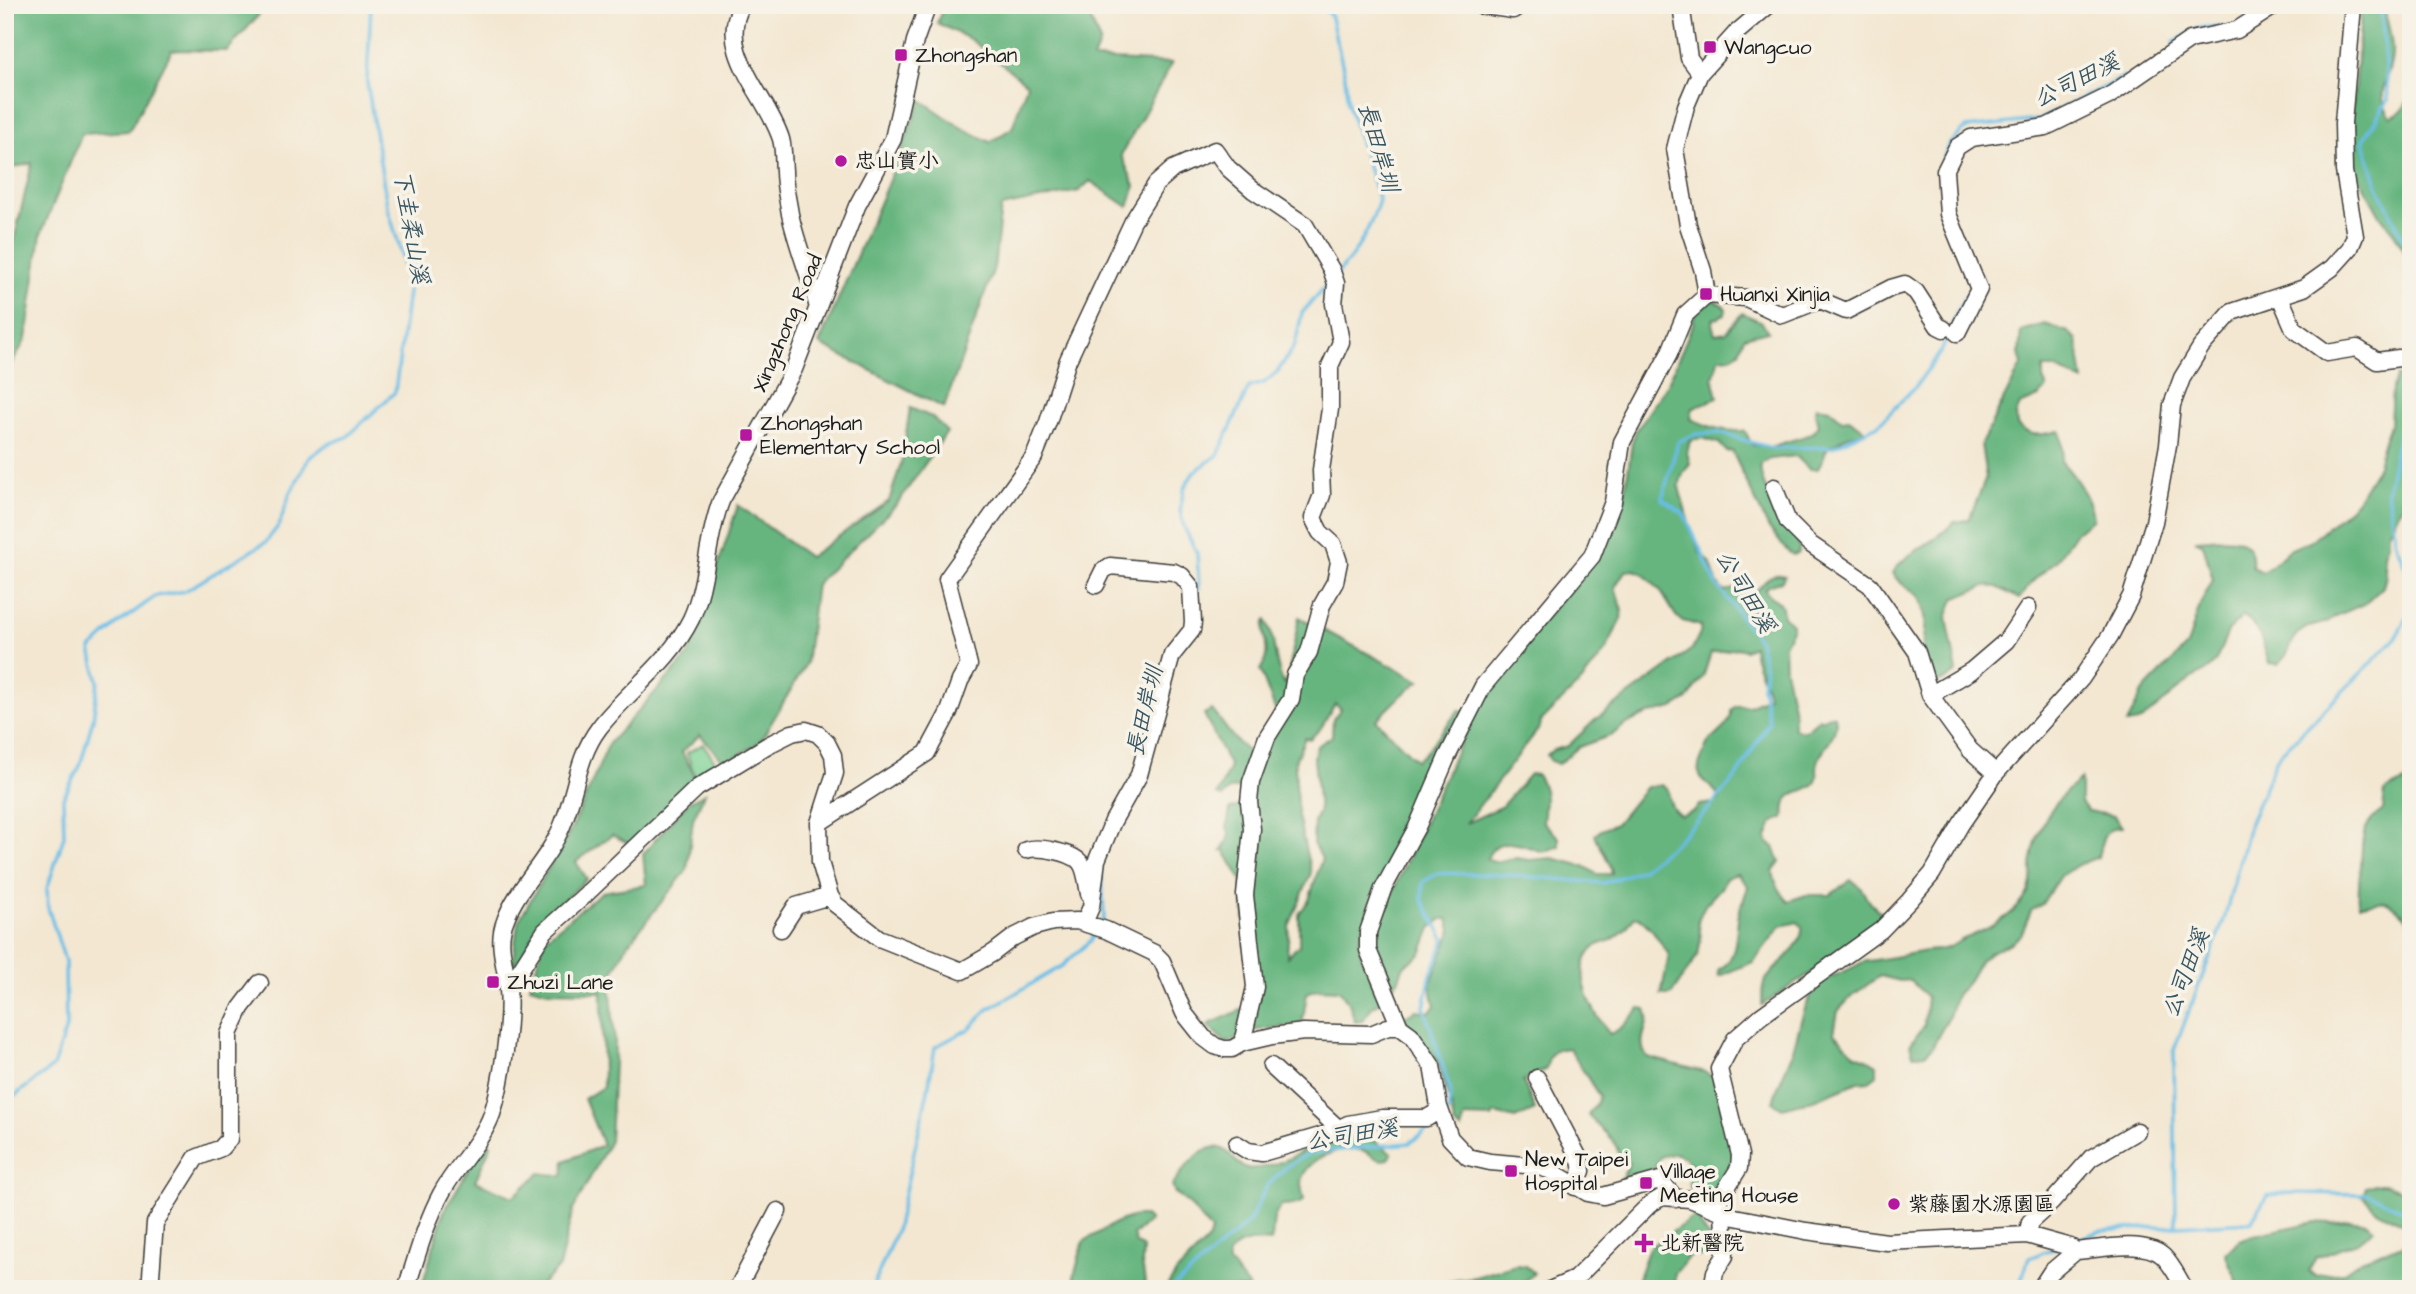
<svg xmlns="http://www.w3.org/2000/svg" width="2416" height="1294" viewBox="0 0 2416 1294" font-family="'Architects Daughter','LXGW WenKai TC',sans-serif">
<rect width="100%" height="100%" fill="#f7f3e8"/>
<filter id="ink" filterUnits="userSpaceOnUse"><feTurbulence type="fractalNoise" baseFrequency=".0143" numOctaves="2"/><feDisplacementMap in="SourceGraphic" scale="14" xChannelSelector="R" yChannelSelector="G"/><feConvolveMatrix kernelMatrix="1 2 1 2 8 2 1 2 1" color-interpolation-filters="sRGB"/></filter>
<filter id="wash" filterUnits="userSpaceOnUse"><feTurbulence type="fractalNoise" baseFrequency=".00686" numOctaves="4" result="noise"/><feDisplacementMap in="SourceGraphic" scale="28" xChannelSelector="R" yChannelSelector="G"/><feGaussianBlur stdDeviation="1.57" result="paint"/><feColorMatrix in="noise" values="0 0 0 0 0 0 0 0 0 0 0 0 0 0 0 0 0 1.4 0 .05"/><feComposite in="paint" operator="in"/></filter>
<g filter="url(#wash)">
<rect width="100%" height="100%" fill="#f3e7d1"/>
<!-- green -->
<path fill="#7ed396" stroke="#4d7859" stroke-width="2" d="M703 744 718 765 695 776 687 753Z"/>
<!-- forest -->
<path fill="#66b57f" stroke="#41684e" stroke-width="2" fill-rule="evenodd" d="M5 5H263L258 16 227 51 172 50 129 131 82 134 41 234 26 339 11 365 5 352V279L32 163 5 170Z
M944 5H1095L1088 13 1100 42 1093 59 1172 63 1121 155 1135 186 1128 207 1090 181 1079 191 1001 207 994 268 944 408 819 344 890 178 921 100 962 128 990 142 1012 128 1027 84 970 39 937 23Z
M2362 5H2383C2387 21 2393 38 2392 54 2391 80 2372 90 2391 117L2403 110 2411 94V263L2394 233 2381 217 2348 157Z
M1713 300 1723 305 1726 309 1725 314 1713 319 1712 324 1715 334 1726 332 1742 313 1760 321 1768 331 1744 337 1739 352 1730 357 1719 358 1713 378 1718 397 1692 409 1691 419C1711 428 1723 431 1745 431L1752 445 1770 447 1812 434 1818 425 1815 413 1817 407 1829 409 1842 420 1849 419 1865 430C1859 435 1855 434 1848 436 1841 438 1836 445 1828 447L1818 469H1809L1796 456 1770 459 1761 464C1756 495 1802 524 1799 553L1793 555C1780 547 1780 538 1769 529L1732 451 1727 452 1719 443 1702 438 1690 441 1687 453 1690 463 1683 474 1679 485 1680 491 1690 527 1700 553 1710 562 1717 582 1723 591 1753 586 1756 591C1767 581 1769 571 1785 576L1782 581 1768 586 1765 590C1773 604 1782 595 1783 616L1792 624V629L1784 645 1785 669 1794 712V729L1805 731 1819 719H1824L1829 715 1835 716C1840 734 1823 746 1818 762 1815 769 1820 776 1815 783 1806 793 1788 790 1785 806 1784 810 1785 814 1784 818L1773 822 1767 837 1768 843 1774 847 1780 862 1773 871C1774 881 1781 894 1788 901L1806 895H1830L1851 880C1865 886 1865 905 1886 915L1876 931 1762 1005C1763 997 1761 991 1764 983 1773 966 1804 947 1802 927L1798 922 1781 926 1753 962 1719 976 1718 970C1739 960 1735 932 1739 913 1741 904 1746 895 1748 886L1737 874 1726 878 1721 888 1705 905 1698 920 1701 938 1698 955 1671 995H1661L1669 955 1653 931 1639 917H1634C1627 927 1622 935 1611 940 1606 943 1601 943 1596 946 1568 968 1593 1013 1610 1034 1622 1030 1631 1017 1640 1008L1646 1009C1653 1026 1634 1038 1647 1057L1705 1072 1713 1077 1735 1163 1715 1197 1706 1198 1689 1188 1691 1165 1686 1159 1675 1153 1660 1157 1650 1177 1617 1188 1629 1163 1618 1155C1619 1139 1597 1129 1588 1114L1596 1105 1599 1096 1569 1048 1555 1050 1549 1057 1546 1069 1523 1081 1535 1110 1515 1119 1494 1114 1492 1118 1465 1117 1461 1130 1454 1124 1451 1105 1437 1060 1403 1017 1416 1010 1429 1012 1435 1006 1430 984 1450 935 1451 929 1448 919H1442L1431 928 1421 954 1404 966 1398 981 1393 986H1386L1370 942 1481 697 1595 557 1625 493 1632 442 1636 431 1667 385 1693 324 1694 313ZM1634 570 1642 573 1660 590 1676 616 1683 621 1701 626 1700 633 1692 649 1595 720 1568 746 1553 750 1547 755 1551 761 1558 764 1579 747 1612 735 1626 724 1648 714 1673 708 1688 699 1703 677 1711 653 1737 648 1745 650 1753 646C1753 663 1766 680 1768 697L1749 706H1736L1731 710C1732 724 1719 732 1709 741 1705 746 1705 751 1702 757 1700 762 1697 766 1699 773 1702 784 1716 788 1720 798L1714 803 1699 805 1695 811 1681 816C1670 809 1670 802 1668 790L1662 785 1646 787 1616 824 1601 830 1595 835 1610 865 1612 874H1597L1584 866 1552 858 1530 860 1516 858 1494 862 1487 859C1497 832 1524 846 1543 852L1559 846V838L1543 822C1545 804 1548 790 1537 775L1530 774 1501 807 1466 823 1540 727 1541 721 1582 681 1606 650 1621 619 1622 609 1615 587 1625 571Z
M2045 324 2068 332 2077 340 2083 381 2054 368H2043V379L2047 388 2039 397 2020 405 2016 415 2017 425C2032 439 2042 434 2060 431L2063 451 2061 461C2074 475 2092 500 2093 519L2076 532 2057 560 2032 582 2019 599 1997 587 1985 586 1954 599 1947 618 1957 672 1947 679 1926 686C1924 679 1921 671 1921 664 1922 642 1931 621 1920 599 1914 587 1900 588 1893 573 1904 552 1937 543 1954 522L1969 520 1986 478 1981 444 2022 364 2019 354 2021 331Z
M2397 376 2409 377 2411 381 2410 436 2403 465 2406 476 2402 506 2388 533V544L2384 555 2386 576 2383 587 2366 603 2336 616 2327 622 2306 628 2296 635 2287 654 2279 664 2269 663C2263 646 2260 624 2243 616L2229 630 2216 660 2209 669 2191 679 2148 715 2138 722 2127 724 2142 692 2187 646 2201 602 2213 580 2203 544 2195 540C2221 539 2256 530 2252 567L2262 572 2272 566 2289 550 2312 540 2350 508 2358 499 2378 466 2382 446 2390 424 2392 388Z
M910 408 932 417 947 432 897 504 816 584 806 664 760 742 725 763 700 735 682 752 698 782 632 845 612 835 576 862 587 879 542 919 523 954 512 968 518 922 574 824 609 743 688 656 738 505 809 557 889 501 902 460Z
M1299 617 1420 681C1403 691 1392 707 1376 720L1416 760 1423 755 1459 710 1465 711 1449 736 1420 811 1374 900 1359 942 1362 958 1383 1001 1373 1006 1362 1021 1355 1022 1349 1003 1339 990 1317 989 1307 993 1302 1025 1256 1030 1226 1043 1207 1025 1246 1008 1250 994 1242 880 1224 850 1222 851 1230 835 1227 827 1230 809 1244 805V788L1230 789 1222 797 1217 795 1230 767 1204 714 1212 710C1225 725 1238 749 1256 756L1276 712 1260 670C1275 648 1258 637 1266 620 1277 640 1273 664 1284 684L1288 676ZM1335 704 1341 709 1333 719 1332 736 1317 746 1314 758 1319 811 1314 821 1313 844 1322 858 1309 900 1299 914V945L1287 957 1289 926 1311 873 1298 816 1296 789 1295 761 1305 738 1310 739 1321 728Z
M2411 778V877L2406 886 2411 899V919L2409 921C2401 912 2391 900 2378 902 2370 903 2367 905 2359 905 2358 892 2359 878 2361 865 2363 839 2359 827 2383 810L2385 792C2393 784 2404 785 2411 778Z
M2081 779V802L2088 811 2114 816 2122 827C2103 827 2102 841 2098 857L2078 865 2060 876 2042 904 2031 911 2021 935 2013 942 1989 953 1980 961 1969 980 1956 995 1949 1016 1933 1046 1926 1054 1913 1055 1910 1045 1924 1025 1927 997 1910 980 1900 981 1880 976 1853 995 1838 1011 1834 1033 1856 1055 1867 1059 1877 1065V1075L1869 1081 1858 1082 1814 1100 1782 1108 1773 1102C1777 1086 1785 1072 1791 1056 1798 1036 1803 1000 1819 985 1830 974 1849 972 1862 962 1882 959 1901 956 1920 952 1929 950 1939 951 1947 948 1954 946 1959 940 1966 938 1987 930 2025 911 2030 886 2032 880 2031 872 2031 865 2036 828 2051 802 2081 779Z
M705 793 693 819 687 870 628 944 610 978 615 1044 610 1141 573 1210 559 1267 537 1289H421L444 1211 486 1140 491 1145 475 1181 513 1197 540 1173 563 1176 565 1161 603 1145 584 1099 603 1087 602 992 548 991 530 986 545 938 602 892 646 885 643 854 688 802Z
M1362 1129 1369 1137 1392 1153 1388 1159C1376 1162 1374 1155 1364 1151 1343 1144 1310 1157 1302 1178 1299 1184 1303 1193 1304 1200L1298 1204 1282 1205C1268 1223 1276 1225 1271 1242 1255 1240 1238 1241 1228 1255L1229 1263 1250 1289H1165L1177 1272 1209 1239 1211 1231 1189 1204 1175 1193 1172 1186C1181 1172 1206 1136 1226 1151 1234 1157 1237 1166 1247 1168 1261 1171 1292 1159 1303 1150 1309 1146 1313 1140 1318 1134Z
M2375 1184H2384L2411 1194V1228L2375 1209 2363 1196 2366 1187Z
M1698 1214C1699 1230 1711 1235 1715 1249L1711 1256H1689L1675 1274 1674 1289H1634L1649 1248Z
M1135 1216H1145L1150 1221 1133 1235 1136 1243 1143 1248 1142 1263 1146 1289H1071L1083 1242 1119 1221Z
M2350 1220 2367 1223 2374 1229 2357 1242 2316 1257 2309 1271 2316 1275 2344 1272 2361 1260 2411 1242V1289H2239C2239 1278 2228 1266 2226 1253L2239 1240 2254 1235 2314 1222 2332 1223Z
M1516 1265 1526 1266 1534 1273C1518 1294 1460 1289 1433 1289L1456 1279 1475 1277Z"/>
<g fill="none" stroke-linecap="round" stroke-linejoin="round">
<!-- stream -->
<path stroke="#69bee6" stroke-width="3.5" d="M1316 5 1330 14 1345 76 1348 104 1379 201C1371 226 1356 255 1337 274
M2381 5 2388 100 2363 140 2377 184 2411 256
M2249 13 2259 5
M2173 43 2199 28 2221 26
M1944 157 1948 145 1966 128 2039 120 2124 77
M2411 376 2387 492 2396 544 2411 580
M1199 589 1197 553 1184 527 1180 510 1184 488 1194 472 1218 455 1249 387 1264 383 1278 371 1295 345 1302 313 1329 282
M1137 793 1146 783 1148 769
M1101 923 1104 919 1102 876
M5 1103 53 1067 66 1028 65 961 48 908 47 889 64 836 63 798 80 766 93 719 98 681 91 649 116 625 156 596 185 591 266 542 279 525 290 494 309 458 326 445 347 437 395 392 408 292 403 259 387 205 367 82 371 5
M1448 1113 1451 1093 1424 1007 1431 974 1445 940 1422 900 1423 882 1438 873 1510 875 1604 883 1641 870 1677 841 1709 808 1736 777 1769 722 1762 686 1765 670 1759 641 1717 585 1684 514 1662 499 1678 442 1696 434 1720 433 1771 448 1832 447 1878 425 1915 387 1942 350 1958 310 1969 291
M2177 1226 2251 1222 2267 1196 2284 1193 2368 1194 2411 1214
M2071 1242 2100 1231 2176 1226 2174 1050 2224 920 2249 825 2278 756 2395 639 2411 609
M872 1289 896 1231 928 1090 935 1047 969 1029 987 1010 1062 966 1090 941 1095 933
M1171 1289 1249 1222 1267 1186 1287 1166 1310 1153 1410 1143 1440 1120
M2018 1289 2029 1258 2054 1248"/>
</g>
</g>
<g filter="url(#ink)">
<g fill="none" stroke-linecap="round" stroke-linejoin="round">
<defs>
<path id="minor" d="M742 5C715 51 768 96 781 139 784 150 783 160 784 171 784 186 788 200 790 214 797 246 810 276 818 308
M1478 5 1513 10 1520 5
M1681 5 1689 58 1700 73 1736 33 1769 5
M1707 295 1746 298 1782 315 1820 300 1846 311 1891 288 1905 284 1916 292 1938 326 1944 329
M2280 297 2294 329 2327 353 2357 348 2377 361 2399 358 2411 360
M1957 333 1979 289 1948 214 1945 171 1957 147 1971 138 2046 127 2109 96 2190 40 2237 30 2276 5
M1774 487 1788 522 1810 544 1870 585 1917 652 1930 695 1970 750 1996 773
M1930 695 1971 671 2006 641 2028 608
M819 823 927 753 949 712 960 681 969 665 947 579 1034 457 1048 422 1068 360 1133 221 1156 184 1173 169 1215 150 1228 168 1253 190 1305 225 1331 269 1336 283 1334 304 1341 342 1330 366V409L1321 470 1322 495 1313 518 1320 532 1333 544 1339 562 1335 582 1322 605 1309 652 1295 675 1291 699 1267 737 1251 782 1249 802 1252 829 1245 895 1255 987 1242 1043
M1026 850C1038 846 1071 852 1080 862 1086 869 1087 884 1089 894
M1084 923 1091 907 1097 860 1113 821 1139 775 1172 655 1192 630 1193 622 1191 587 1182 576 1174 572 1110 566 1103 571 1096 585
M781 929 796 906 830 896
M508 989 545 931 584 896 697 788 768 745 792 733 806 730 818 734 827 743 833 755 835 773 819 823 820 862 830 896 835 904 879 938 962 971 993 953 1014 937 1034 927 1053 922 1077 921 1106 930 1154 953 1162 961 1184 1013 1203 1037 1215 1046 1224 1049H1232L1242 1043 1272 1036 1304 1032 1371 1034 1388 1027H1400L1411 1035 1432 1066 1439 1107 1450 1138 1468 1157 1490 1162 1536 1166 1549 1170 1588 1193 1603 1196 1660 1180 1676 1199
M1400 1027 1368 950V932L1383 889 1417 827 1447 757 1483 686 1592 556 1613 502 1622 442 1669 354 1685 315 1707 295 1703 271 1688 225 1675 149 1686 106 1700 73
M1271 1066 1339 1129
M1537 1078 1580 1160 1582 1171 1575 1187
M1237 1144 1248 1151 1262 1153 1327 1134 1348 1124 1382 1118H1427L1435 1113 1439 1107
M1714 1208 1739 1168 1740 1155 1719 1069 1735 1039 1761 1016 1881 930 1909 901 1932 874 1961 824 1996 773 2081 679 2110 636 2131 596 2154 522 2168 445 2172 405 2182 378 2201 347 2232 312 2304 288 2332 268 2350 248 2355 236 2344 171 2343 123 2353 5
M2027 1235 2030 1222 2052 1202 2091 1158 2137 1131
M150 1289 155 1223 196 1158 221 1148 229 1139V1034L241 1008 260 983
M406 1289C417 1257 425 1224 441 1194 455 1167 481 1144 492 1114 502 1083 511 1021 508 989 506 966 496 943 505 921 517 887 548 861 562 826 576 793 577 757 599 728 629 689 668 665 691 619 708 582 706 539 721 501L794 369 857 206 893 139 915 41 928 5
M737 1289 778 1211
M1552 1289 1575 1279 1649 1205 1662 1197 1690 1199 1735 1217 1806 1231 1887 1242 2027 1235 2070 1247 2076 1251C2100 1249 2144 1239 2163 1256 2173 1266 2178 1278 2185 1289
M1712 1289 1715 1272 1725 1256 1723 1212
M2040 1289 2051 1272 2076 1251"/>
</defs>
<!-- minor casing -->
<use href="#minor" stroke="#3c3a37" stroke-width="19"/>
<!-- minor -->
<use href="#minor" stroke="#fff" stroke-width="16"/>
</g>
</g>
<!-- markers -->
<g fill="#b5179e" stroke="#f7f3e8" stroke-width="2.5">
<rect x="1703" y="40" width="14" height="14" rx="3.5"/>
<rect x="894" y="48" width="14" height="14" rx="3.5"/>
<circle cx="841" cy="161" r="7"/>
<rect x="1699" y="287" width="14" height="14" rx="3.5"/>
<rect x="739" y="428" width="14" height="14" rx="3.5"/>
<rect x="486" y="975" width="14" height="14" rx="3.5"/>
<rect x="1504" y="1164" width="14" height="14" rx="3.5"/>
<rect x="1639" y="1176" width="14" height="14" rx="3.5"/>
<circle cx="1894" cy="1204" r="7"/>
<path d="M1640.5 1232.5h7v7h7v7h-7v7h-7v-7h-7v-7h7z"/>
</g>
<g text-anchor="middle" stroke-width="7" stroke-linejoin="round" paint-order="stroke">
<!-- poi labels -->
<g font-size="21" fill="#1c1c1c" stroke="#f7f3e8" text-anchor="start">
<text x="1724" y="54">Wangcuo</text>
<text x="915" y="62">Zhongshan</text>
<text x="855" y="168">忠山實小</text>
<text x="1720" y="301">Huanxi Xinjia</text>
<text x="760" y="430">Zhongshan<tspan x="760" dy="24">Elementary School</tspan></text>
<text x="507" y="989">Zhuzi Lane</text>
<text x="1525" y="1166">New Taipei<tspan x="1525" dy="24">Hospital</tspan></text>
<text x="1660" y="1178">Village<tspan x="1660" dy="24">Meeting House</tspan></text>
<text x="1908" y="1211">紫藤園水源園區</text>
<text x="1660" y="1250">北新醫院</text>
</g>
<!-- street labels -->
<g font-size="21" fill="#1c1c1c" stroke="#f7f3e8">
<text transform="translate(787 323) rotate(-67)" y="7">Xingzhong Road</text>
</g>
<!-- water labels -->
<g font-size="23" font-style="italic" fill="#375563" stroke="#f7f3e8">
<text transform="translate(2076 80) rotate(-26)" y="8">公司田溪</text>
<text transform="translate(1379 147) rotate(74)" y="8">長田岸圳</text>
<text transform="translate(412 227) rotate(80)" y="8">下圭柔山溪</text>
<text transform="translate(1746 591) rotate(59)" y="8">公司田溪</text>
<text transform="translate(1144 711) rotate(-77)" y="8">長田岸圳</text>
<text transform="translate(2185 973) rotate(-69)" y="8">公司田溪</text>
<text transform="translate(1352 1134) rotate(-9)" y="8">公司田溪</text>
</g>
</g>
<!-- margin -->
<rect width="2416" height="1294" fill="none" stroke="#f7f3e8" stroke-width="28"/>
</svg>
